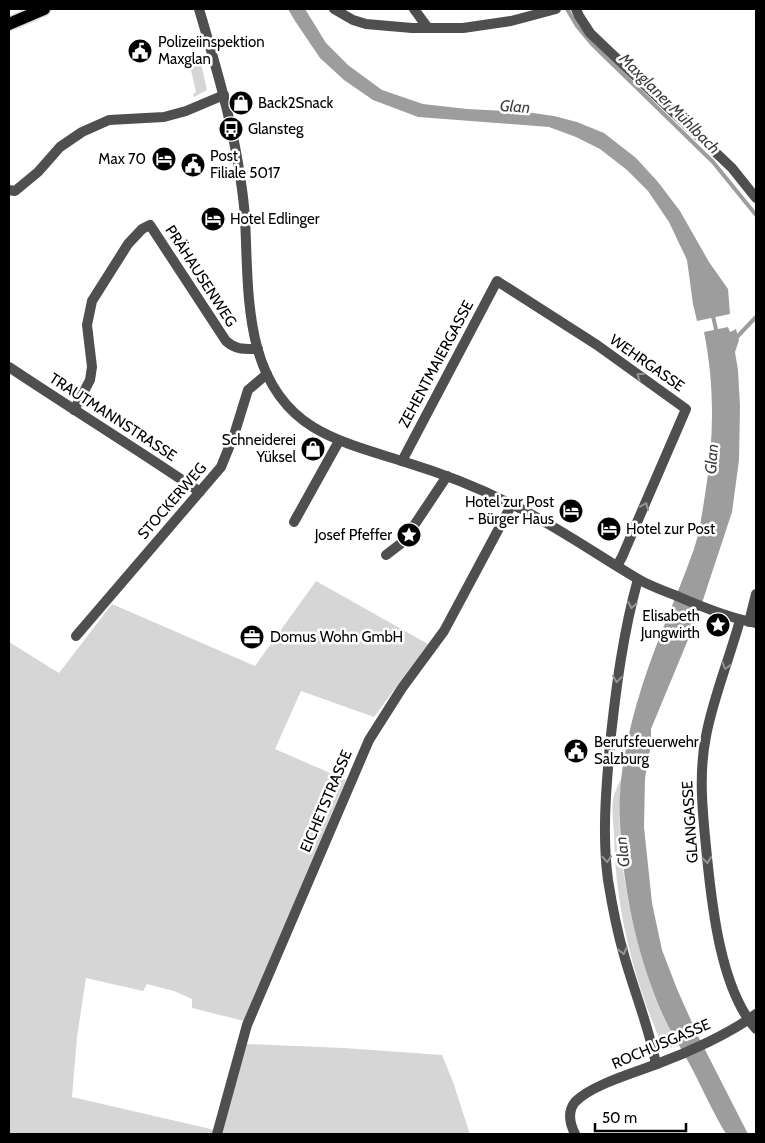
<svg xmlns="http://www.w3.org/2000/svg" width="765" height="1143" viewBox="0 0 765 1143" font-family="Cabin,sans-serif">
<rect width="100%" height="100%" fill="#fff"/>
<!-- green -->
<path fill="#d6d6d6" d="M196 59 199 60 201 63 207 90 194 97 193 94 196 92 190 66V62Z
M316 581 428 644 374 717 301 691 275 749 346 780 244 1021 192 1008V999L174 991 147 984 143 991 86 978 77 1037 72 1097 215 1130 214 1134H9V642L59 673 112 604 255 666Z
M622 777C611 867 639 966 679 1046L670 1048 663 1047C633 979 615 907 614 833 613 821 611 806 614 795 616 789 619 783 622 777Z
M245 1044 344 1048 442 1055 453 1082 470 1134H221Z"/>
<!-- water -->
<path fill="#9d9d9d" d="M288 9H305L326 43 348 65 382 90 423 104 467 109 526 112 554 116 577 122 604 133 636 158 658 182 680 211 709 262 728 289 730 314 697 321 693 304 687 260 669 222 648 191 627 170 600 149 576 137 549 127 418 117 373 100 344 80 320 58 295 21Z
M728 327 730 332 736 329 739 340 735 352 738 370 740 406 739 460 732 512 697 618 651 729V745L645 778 644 827 652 903 662 950 677 989 698 1036 748 1134H726C712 1111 702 1087 689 1063 680 1047 671 1032 663 1015 639 960 625 900 621 840 620 825 619 809 620 794 622 757 632 718 643 683 658 637 678 594 694 549 700 531 702 513 705 495 714 440 715 387 704 332Z"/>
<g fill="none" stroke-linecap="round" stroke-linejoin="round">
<!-- stream -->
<path stroke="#9d9d9d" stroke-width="4" d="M567 9 577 26 592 44 713 162 756 215
M713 316 717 334
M735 339 756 317"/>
<defs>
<path id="primary" d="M9 24 44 9"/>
</defs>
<!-- primary casing -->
<use href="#primary" stroke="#dbdbdb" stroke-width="15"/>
<!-- minor -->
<path stroke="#4f4f4f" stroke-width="10" d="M334 9 353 20 366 24 412 28H463L511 21 556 9
M414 9 428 28
M576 9 579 16 590 33 732 168 756 198
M9 190 15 191 38 172 60 147 82 132 109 120 164 117 186 111 224 95
M9 367C72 409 137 449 200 492
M74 410 90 380 92 367 87 325 92 301 128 244 142 229 150 225 226 341C236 350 244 349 258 349
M402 461 497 281 597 345 686 409 622 557 617 566
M294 522 339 441
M386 555 403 542 447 476
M638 579C623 633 616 688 610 744 606 789 602 836 608 880 612 905 617 931 624 955 634 991 649 1027 656 1064
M740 620C730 657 713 698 706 736 698 776 703 816 707 857 712 907 721 990 756 1029
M749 622 756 594
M76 636 221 467 234 435 248 390 267 374
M217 1134 247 1025 369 740 402 688 444 631 512 504"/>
<!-- tertiary -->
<path stroke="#4f4f4f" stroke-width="10" d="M199 9C214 60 229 110 238 163 241 181 244 200 245 219 249 291 242 383 313 427 341 444 374 452 405 462 441 473 475 486 509 503 554 524 595 554 638 579 650 586 664 591 677 596 702 607 729 618 756 623
M575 1134C570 1124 567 1112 575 1102 591 1085 636 1072 657 1064 687 1053 731 1033 756 1014"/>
<!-- primary -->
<use href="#primary" stroke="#000" stroke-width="12"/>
</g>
<!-- one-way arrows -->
<defs><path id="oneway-chevron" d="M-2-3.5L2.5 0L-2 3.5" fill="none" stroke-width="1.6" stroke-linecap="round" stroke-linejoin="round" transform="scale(1.25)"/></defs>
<g stroke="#959595">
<use href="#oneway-chevron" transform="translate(640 376) rotate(-145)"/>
<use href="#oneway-chevron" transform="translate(645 506) rotate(-67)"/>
<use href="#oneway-chevron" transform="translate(632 605) rotate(101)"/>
<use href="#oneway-chevron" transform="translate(726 666) rotate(107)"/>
<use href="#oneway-chevron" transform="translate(617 679) rotate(98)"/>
<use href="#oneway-chevron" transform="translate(607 859) rotate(86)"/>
<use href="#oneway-chevron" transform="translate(707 860) rotate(84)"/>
<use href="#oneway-chevron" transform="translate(623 951) rotate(76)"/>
</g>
<!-- icons -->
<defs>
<symbol id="civic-disc" viewBox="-11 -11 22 22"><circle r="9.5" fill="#000" stroke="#fff"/><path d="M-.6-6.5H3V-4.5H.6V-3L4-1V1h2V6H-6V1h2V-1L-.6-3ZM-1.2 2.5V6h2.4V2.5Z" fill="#fff"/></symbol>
<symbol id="shop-disc" viewBox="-11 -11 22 22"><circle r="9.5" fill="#000" stroke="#fff"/><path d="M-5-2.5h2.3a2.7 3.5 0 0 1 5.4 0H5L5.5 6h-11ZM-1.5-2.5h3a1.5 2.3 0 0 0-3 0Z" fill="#fff"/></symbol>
<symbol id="bus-disc" viewBox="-11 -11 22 22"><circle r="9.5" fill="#000" stroke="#fff"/><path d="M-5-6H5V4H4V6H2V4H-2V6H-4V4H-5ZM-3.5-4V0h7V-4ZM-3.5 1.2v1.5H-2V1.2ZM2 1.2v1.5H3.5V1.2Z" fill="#fff"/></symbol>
<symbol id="hotel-disc" viewBox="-11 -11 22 22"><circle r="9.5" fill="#000" stroke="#fff"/><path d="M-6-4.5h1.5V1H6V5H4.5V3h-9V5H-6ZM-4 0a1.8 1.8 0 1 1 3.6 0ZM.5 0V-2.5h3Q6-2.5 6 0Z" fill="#fff"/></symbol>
<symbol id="sight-disc" viewBox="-11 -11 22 22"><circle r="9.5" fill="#000" stroke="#fff"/><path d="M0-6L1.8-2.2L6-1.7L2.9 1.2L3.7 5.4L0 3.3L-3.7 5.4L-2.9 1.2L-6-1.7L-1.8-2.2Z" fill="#fff"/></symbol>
<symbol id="office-disc" viewBox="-11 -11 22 22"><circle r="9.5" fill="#000" stroke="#fff"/><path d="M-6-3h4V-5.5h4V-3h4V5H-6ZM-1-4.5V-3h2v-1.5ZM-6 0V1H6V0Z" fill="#fff"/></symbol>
</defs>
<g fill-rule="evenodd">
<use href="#civic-disc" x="126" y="37" width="28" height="28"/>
<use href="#shop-disc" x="227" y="89" width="28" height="28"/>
<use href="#bus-disc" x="217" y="115" width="28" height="28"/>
<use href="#hotel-disc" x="150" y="145" width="28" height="28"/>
<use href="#civic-disc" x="179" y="151" width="28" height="28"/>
<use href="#hotel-disc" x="199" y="205" width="28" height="28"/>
<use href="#shop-disc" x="299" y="435" width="28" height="28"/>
<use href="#hotel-disc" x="557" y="497" width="28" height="28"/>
<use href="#hotel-disc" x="595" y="515" width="28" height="28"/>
<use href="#sight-disc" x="395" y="521" width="28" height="28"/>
<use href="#sight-disc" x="704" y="611" width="28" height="28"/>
<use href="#office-disc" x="238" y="623" width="28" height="28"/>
<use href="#civic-disc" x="562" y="737" width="28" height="28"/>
</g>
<g text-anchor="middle" stroke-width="5" stroke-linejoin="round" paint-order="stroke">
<!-- poi labels -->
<g font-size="15" fill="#000" stroke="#fff" text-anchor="start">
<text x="158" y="47">Polizeiinspektion<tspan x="158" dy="17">Maxglan</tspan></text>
<text x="258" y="108">Back2Snack</text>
<text x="248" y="134">Glansteg</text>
<text x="210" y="161">Post<tspan x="210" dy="17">Filiale 5017</tspan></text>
<text x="146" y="164" text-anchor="end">Max 70</text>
<text x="230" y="224">Hotel Edlinger</text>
<text x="296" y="445" text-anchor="end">Schneiderei<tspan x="296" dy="17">Yüksel</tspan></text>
<text x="554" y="507" text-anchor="end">Hotel zur Post<tspan x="554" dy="17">- Bürger Haus</tspan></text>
<text x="626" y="534">Hotel zur Post</text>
<text x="392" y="540" text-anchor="end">Josef Pfeffer</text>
<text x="700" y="621" text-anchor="end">Elisabeth<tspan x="700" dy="17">Jungwirth</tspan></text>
<text x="270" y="642">Domus Wohn GmbH</text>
<text x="594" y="747">Berufsfeuerwehr<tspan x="594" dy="17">Salzburg</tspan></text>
</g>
<!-- street labels -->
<g font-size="15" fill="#000" stroke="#fff">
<text transform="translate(201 276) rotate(57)" y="5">PRÄHAUSENWEG</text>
<text transform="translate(647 363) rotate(35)" y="5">WEHRGASSE</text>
<text transform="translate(436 364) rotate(-62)" y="5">ZEHENTMAIERGASSE</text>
<text transform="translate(113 417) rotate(33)" y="5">TRAUTMANNSTRASSE</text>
<text transform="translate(172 501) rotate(-49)" y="5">STOCKERWEG</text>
<text transform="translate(326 801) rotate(-67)" y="5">EICHETSTRASSE</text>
<text transform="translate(690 822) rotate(-94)" y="5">GLANGASSE</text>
<text transform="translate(661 1044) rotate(-23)" y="5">ROCHUSGASSE</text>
</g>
<!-- water labels -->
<g font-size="16" font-style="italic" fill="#3e3e3e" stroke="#fff">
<text transform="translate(670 103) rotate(45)" y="6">Maxglaner Mühlbach</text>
<text transform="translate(515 106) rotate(4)" y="6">Glan</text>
<text transform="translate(711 459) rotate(-86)" y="6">Glan</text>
<text transform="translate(622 852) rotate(-97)" y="6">Glan</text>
</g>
</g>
<!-- border -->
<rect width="765" height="1143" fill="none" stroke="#000000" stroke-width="20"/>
<!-- scale -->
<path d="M595 1123v8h91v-8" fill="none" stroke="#000000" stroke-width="2.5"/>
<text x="602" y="1123" font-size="15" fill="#000000" stroke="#ffffff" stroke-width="4" paint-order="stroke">50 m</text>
</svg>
